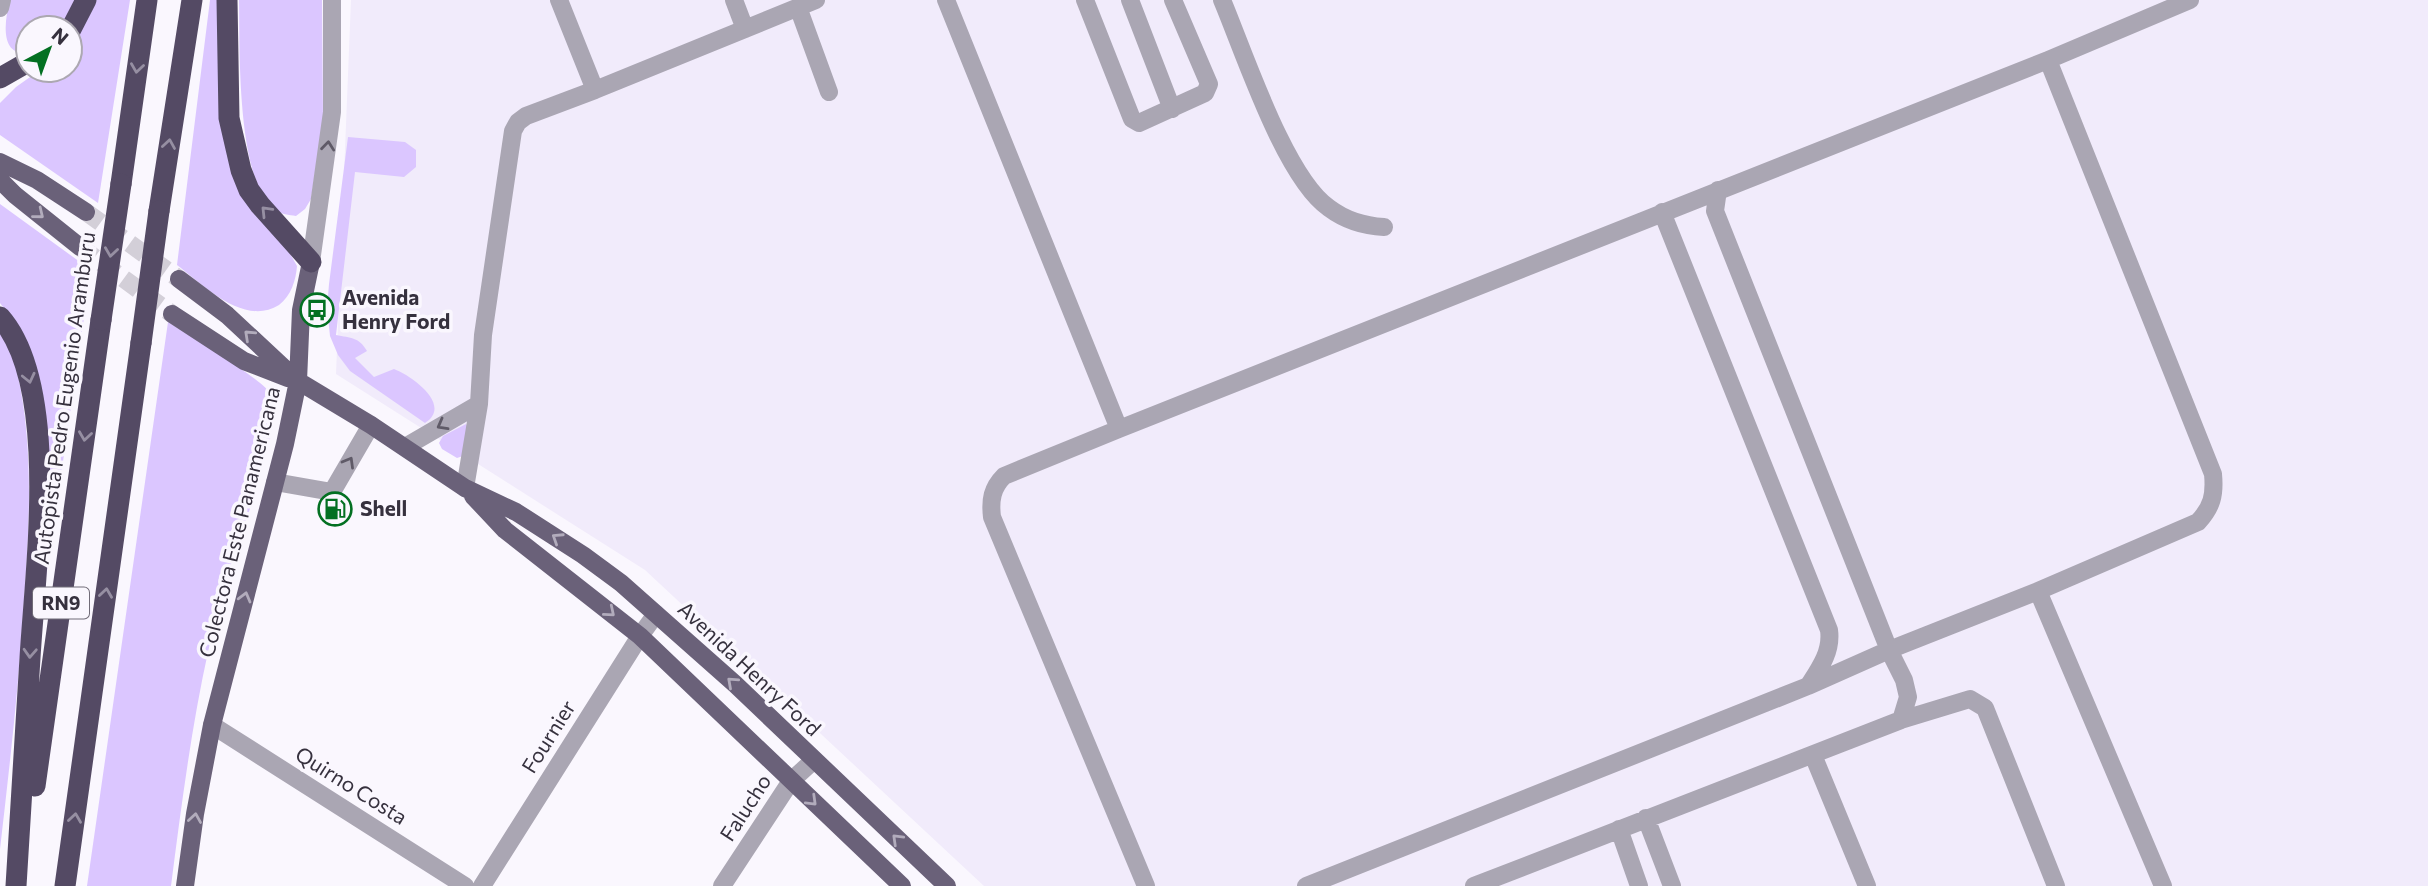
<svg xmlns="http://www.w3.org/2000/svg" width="2428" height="886" viewBox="0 0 2428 886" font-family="Commissioner,sans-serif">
<rect width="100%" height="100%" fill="#faf7fe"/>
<!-- built -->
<path fill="#f1ebfb" d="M351 0H2428V886H984L645 570 336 374Z"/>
<!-- green -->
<path fill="#dbc6ff" d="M10 0H82L64 28H28V53C0 56 4 22 10 0Z
M96 0H130L98 203 0 135V103L16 87 40 70H70V43L79 34Z
M210 0H223L226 140 297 266C296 280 291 296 279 305 244 327 203 285 177 265Z
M239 0H322L323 120 311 199 305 209 296 216C289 215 281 214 275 210 236 180 240 47 239 0Z
M348 137 405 142 416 150V167L404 177 355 172 336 335C351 338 359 337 367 351L355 358 374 377 394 369C412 376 453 405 425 423L350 371 338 355 330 336 327 308 329 284Z
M0 204 91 270 44 591 49 499 15 323 0 303Z
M168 322C188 335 261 378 272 395 284 414 248 514 240 538 201 649 186 770 171 886H87Z
M0 326C6 340 14 355 17 371 35 451 29 534 23 615 18 694 9 771 0 849Z
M466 424 468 427 463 456 457 458 442 449 439 443 443 436Z"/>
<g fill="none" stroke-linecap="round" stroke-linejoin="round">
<!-- major-tunnel -->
<path stroke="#d3cfd8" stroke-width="18" stroke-dasharray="18 9" stroke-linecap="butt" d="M86 212 179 279
M80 247 172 314"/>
<!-- minor -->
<path stroke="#aaa6b3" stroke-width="18" d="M559 0 595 90
M734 0 745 29
M946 0 1119 429
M1085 0 1132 119 1139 123 1205 93 1209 84 1173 0
M1130 0 1172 109
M1222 0C1244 52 1285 178 1329 208 1345 220 1364 226 1384 227
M798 7 829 92
M0 8 2 0
M1662 212 1829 630C1832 651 1820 668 1809 685
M311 262 332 112V0
M405 447 479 404
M275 482 332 492 371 425
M465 488 479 404 483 335 513 131 518 122 526 116 595 90 816 0
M2038 591 2198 522C2212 507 2215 495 2213 474L2048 60
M1901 720 1908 697 1904 680 1889 650 2038 591 2163 886
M212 725 465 886
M1813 755 1867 886
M1646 818 1672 886
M1619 829 1639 886
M482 886 640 636 656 614
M722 886 791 781 814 760
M1146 886 992 517C990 500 992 488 1004 476L1119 429 2048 60 2190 0
M1306 886 1808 686 1889 650 1715 211 1718 190
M1474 886 1901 720 1970 699 1985 708 2056 886"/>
<!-- major -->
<path stroke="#6a6179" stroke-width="18" d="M0 162 37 180 86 212
M0 180 15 195 80 247
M179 279 227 315 298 381 371 425 465 488 516 512 583 555 621 583 735 684 947 886
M172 314 244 361 288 378
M473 496 505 530 640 636 902 886
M185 886 195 814 212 725 285 444 298 381 301 310 311 262"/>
<!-- highway -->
<path stroke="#544a64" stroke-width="21" d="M227 0 229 118 241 170 249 190 260 205 311 262
M70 31 86 0
M0 78 28 62
M121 184 147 0
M159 211 192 0
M0 317C61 386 35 570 30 658 25 734 21 810 16 886
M35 786 101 320
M65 886 141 343"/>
<!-- highway-bridge -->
<path stroke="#544a64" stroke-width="21" d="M101 320 121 184
M141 343 159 211"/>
</g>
<!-- one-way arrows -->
<defs><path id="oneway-chevron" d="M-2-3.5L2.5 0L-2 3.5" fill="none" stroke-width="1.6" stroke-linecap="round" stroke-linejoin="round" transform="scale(1.75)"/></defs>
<g stroke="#968fa2">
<use href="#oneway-chevron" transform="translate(137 68) rotate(98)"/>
<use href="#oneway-chevron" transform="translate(169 144) rotate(-81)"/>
<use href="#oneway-chevron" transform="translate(266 211) rotate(-134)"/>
<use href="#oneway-chevron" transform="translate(111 252) rotate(98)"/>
<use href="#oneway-chevron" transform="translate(29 378) rotate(77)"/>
<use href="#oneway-chevron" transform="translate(85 436) rotate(98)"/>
<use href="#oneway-chevron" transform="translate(106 593) rotate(-82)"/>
<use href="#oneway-chevron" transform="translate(30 653) rotate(93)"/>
<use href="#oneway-chevron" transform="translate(75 818) rotate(-82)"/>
</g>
<g stroke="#5f5a67">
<use href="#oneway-chevron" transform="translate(328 146) rotate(-84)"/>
<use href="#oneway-chevron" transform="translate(442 425) rotate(151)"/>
<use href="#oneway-chevron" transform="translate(349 462) rotate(-60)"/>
</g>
<g stroke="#b2acbc">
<use href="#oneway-chevron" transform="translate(39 214) rotate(39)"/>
<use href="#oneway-chevron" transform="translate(249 335) rotate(-137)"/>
<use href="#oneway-chevron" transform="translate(557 538) rotate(-147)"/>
<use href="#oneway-chevron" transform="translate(245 597) rotate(-75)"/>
<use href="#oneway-chevron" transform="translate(610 612) rotate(40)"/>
<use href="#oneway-chevron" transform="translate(732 682) rotate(-138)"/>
<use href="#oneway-chevron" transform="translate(812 801) rotate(44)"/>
<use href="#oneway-chevron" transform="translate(195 818) rotate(-81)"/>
<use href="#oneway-chevron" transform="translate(897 839) rotate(-136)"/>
</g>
<!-- icons -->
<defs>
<symbol id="bus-ring" viewBox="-11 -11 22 22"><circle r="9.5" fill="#faf7fe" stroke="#037022" stroke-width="1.5"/><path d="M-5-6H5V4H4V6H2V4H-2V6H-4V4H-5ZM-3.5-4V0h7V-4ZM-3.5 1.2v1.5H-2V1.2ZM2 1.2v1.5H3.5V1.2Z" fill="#037022"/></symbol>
<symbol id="fuel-ring" viewBox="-11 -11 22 22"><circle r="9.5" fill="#faf7fe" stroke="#037022" stroke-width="1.5"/><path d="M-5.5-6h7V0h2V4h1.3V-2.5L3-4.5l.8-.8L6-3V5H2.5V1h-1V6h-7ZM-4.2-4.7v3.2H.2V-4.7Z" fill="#037022"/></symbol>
</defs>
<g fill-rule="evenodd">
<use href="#bus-ring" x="298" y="291" width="38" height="38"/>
<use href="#fuel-ring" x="316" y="490" width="38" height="38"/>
</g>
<g text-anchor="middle" stroke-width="7" stroke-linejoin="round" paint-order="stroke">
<!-- shield labels -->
<rect fill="#faf7fe" stroke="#716c78" stroke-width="2" x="33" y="587.5" width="56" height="31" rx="5"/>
<g font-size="19" font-weight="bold" fill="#36313e">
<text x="61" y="610">RN9</text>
</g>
<!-- poi labels -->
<g font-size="21" font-weight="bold" fill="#36313e" stroke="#faf7fe" text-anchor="start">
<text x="342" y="305">Avenida<tspan x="342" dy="24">Henry Ford</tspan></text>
<text x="360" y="516">Shell</text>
</g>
<!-- street labels -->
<g font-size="21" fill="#36313e" stroke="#faf7fe">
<text transform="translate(65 398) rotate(-82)" y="7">Autopista Pedro Eugenio Aramburu</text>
<text transform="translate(240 522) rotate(-76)" y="7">Colectora Este Panamericana</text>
<text transform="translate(749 669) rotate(43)" y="7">Avenida Henry Ford</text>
<text transform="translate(549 737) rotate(-58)" y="7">Fournier</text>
<text transform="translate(351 786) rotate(32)" y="7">Quirno Costa</text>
<text transform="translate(746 808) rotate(-57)" y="7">Falucho</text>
</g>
</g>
<!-- north arrow -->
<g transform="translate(49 49) rotate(41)"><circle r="33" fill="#faf7fe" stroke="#aca8b1" stroke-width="2"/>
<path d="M0-5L12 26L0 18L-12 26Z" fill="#037022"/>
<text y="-10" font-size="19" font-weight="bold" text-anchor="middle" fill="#36313e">N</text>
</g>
</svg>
